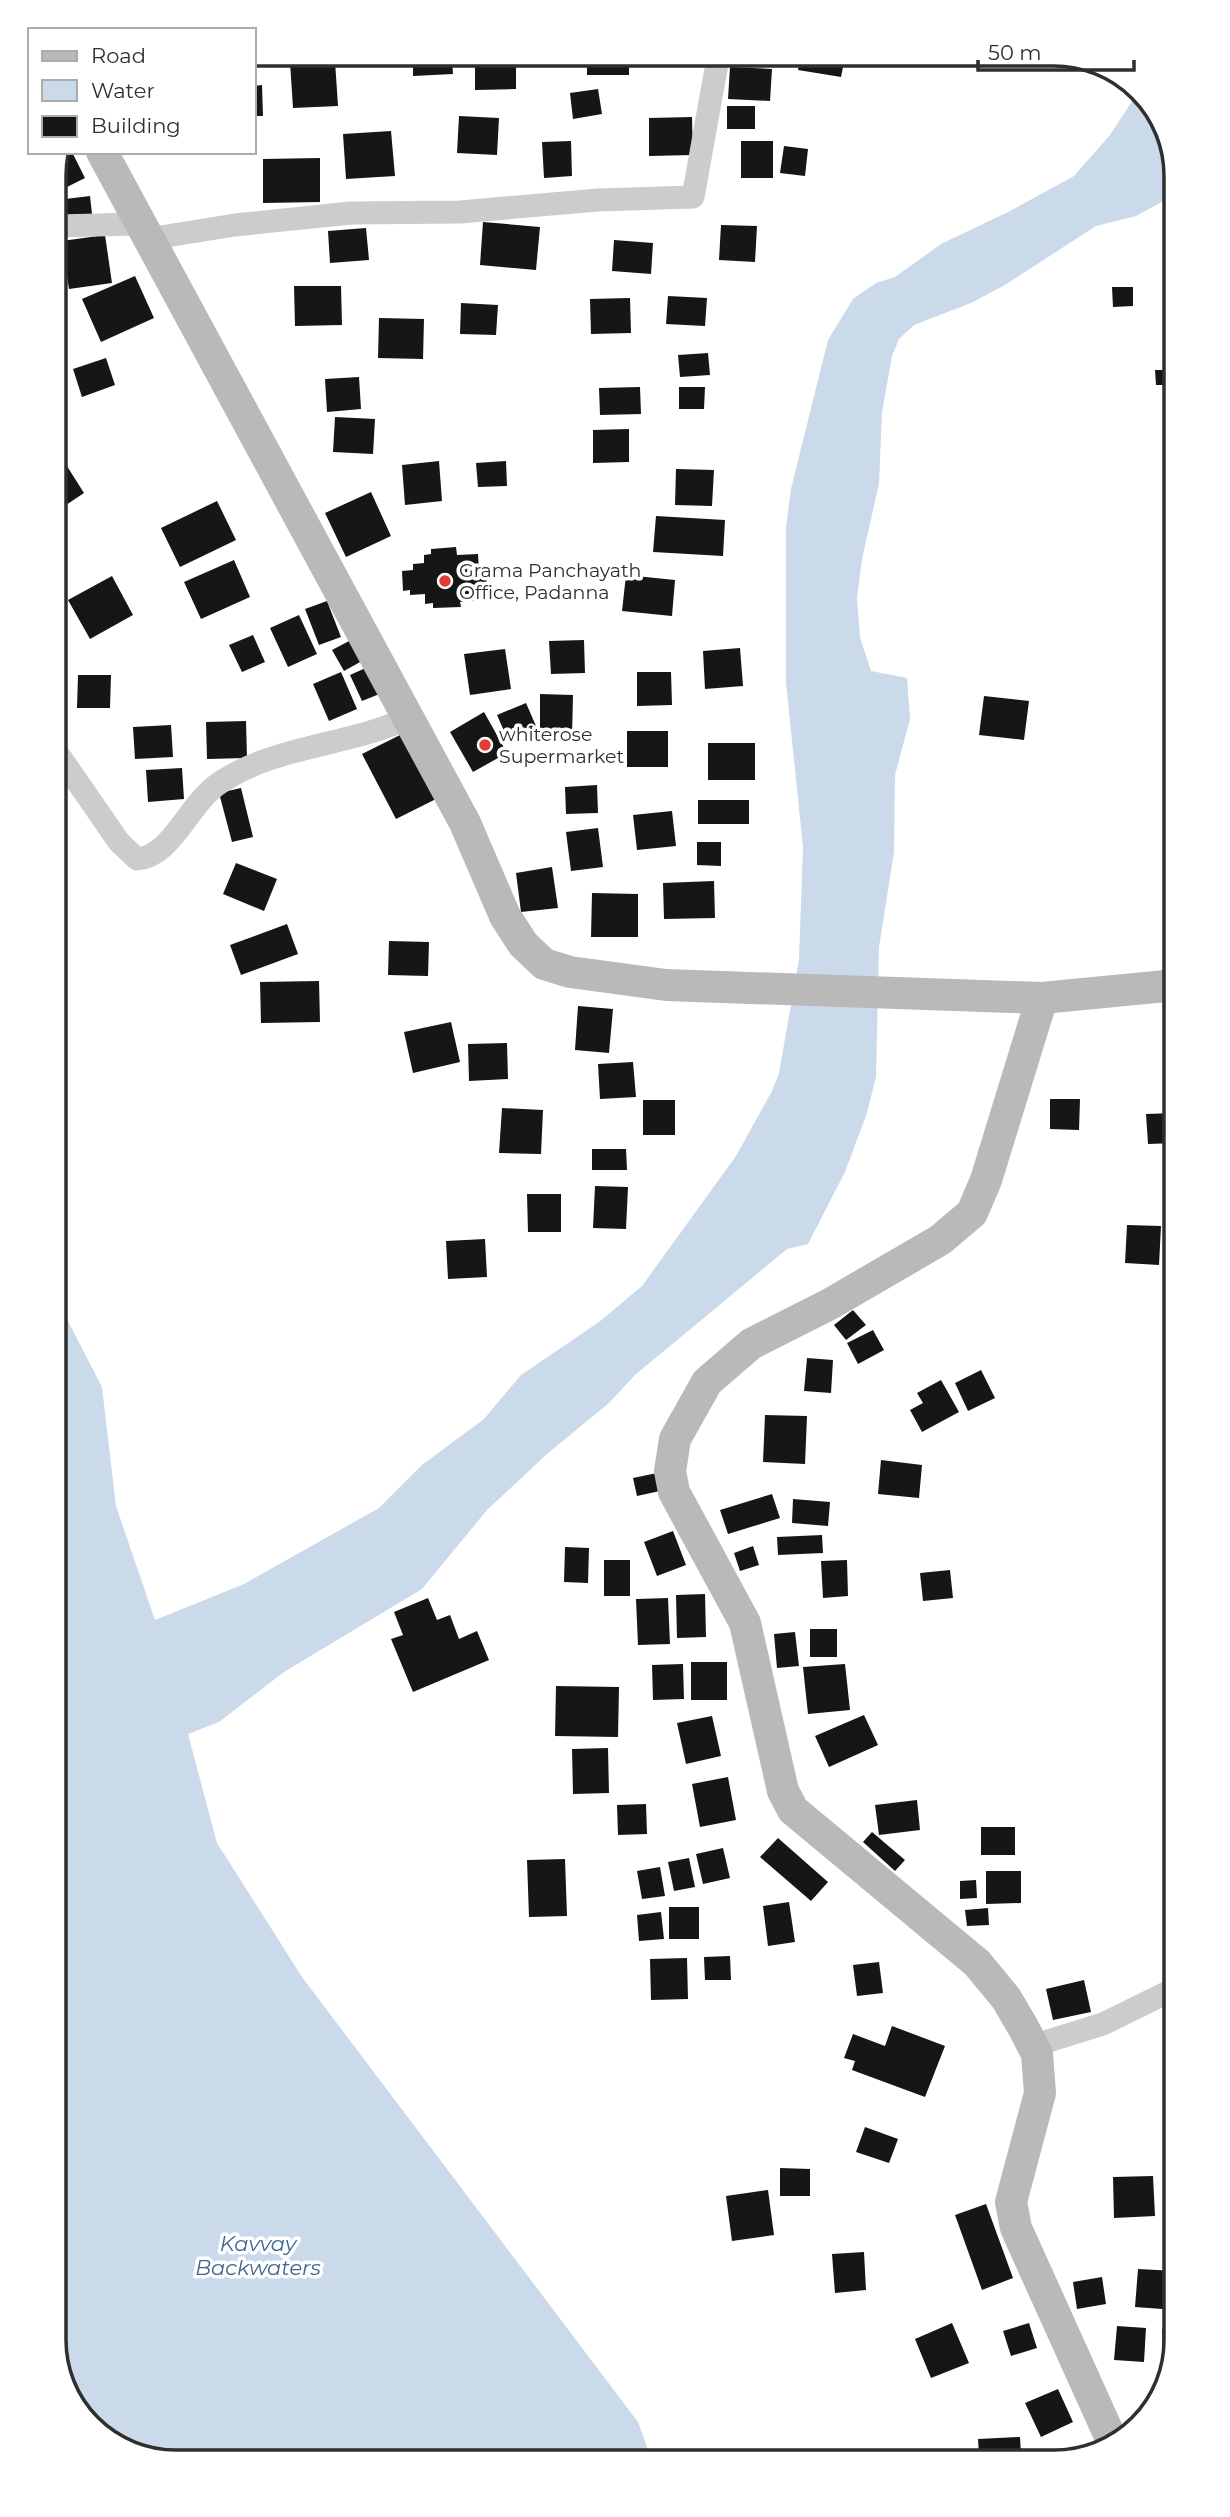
<svg xmlns="http://www.w3.org/2000/svg" width="1230" height="2517" viewBox="0 0 1230 2517" font-family="Montserrat,sans-serif">
<rect width="100%" height="100%" fill="#fff"/>
<!-- water -->
<path fill="#cadaeb" d="M1138 92 1167 130 1176 176V194L1136 216 1096 226 1005 285 971 303 914 325 899 339 892 356 882 412 879 484 862 559 857 598 860 637 871 671 907 678 910 719 895 775 894 852 879 947 876 1077 867 1113 845 1172 808 1244 787 1249 635 1375 609 1403 547 1454 487 1510 422 1589 284 1672 219 1722 188 1734 217 1843 302 1977 638 2422 651 2458 169 2463 108 2442 63 2387 54 2341V1294L102 1387 116 1506 155 1620 244 1584 379 1508 422 1465 484 1419 521 1375 599 1322 642 1286 736 1156 772 1091 779 1073 799 959 803 847 786 682V527L791 489 828 340 853 299 876 283 895 277 941 244 1008 212 1074 176 1110 135Z"/>
<!-- building -->
<path fill="#161616" d="M800 57H845L841 77 798 70Z
M587 59H629V75H587Z
M452 60 453 74 413 76V61Z
M475 60H516V89L475 90Z
M335 61 338 106 293 108 290 62Z
M730 67 772 69 770 101 728 99Z
M262 85 263 116H254V86Z
M598 89 602 114 573 119 570 93Z
M727 106H755V129H727Z
M459 116 499 118 497 155 457 153Z
M692 117 693 155 649 156V118Z
M391 131 395 176 346 179 343 134Z
M571 141 572 176 544 178 542 142Z
M741 141H773V178H741Z
M784 146 808 149 805 176 780 173Z
M62 152H72L85 178 59 191 54 183V169Z
M320 158V202L263 203V159Z
M90 196 92 214 58 217 57 200Z
M483 222 540 227 536 270 480 265Z
M721 225 757 226 755 262 719 260Z
M366 228 369 260 330 263 328 231Z
M105 235 112 283 69 289 62 241Z
M614 240 653 243 651 274 612 271Z
M135 276 154 318 101 342 82 299Z
M294 286H341L342 325 295 326Z
M1112 287H1133V306L1113 307Z
M668 296 707 298 705 326 666 324Z
M630 298 631 333 591 334 590 299Z
M461 303 498 305 496 335 460 334Z
M379 318 424 319 423 359 378 358Z
M708 353 710 375 680 377 678 355Z
M106 358 115 385 82 397 73 369Z
M1155 370H1169L1170 385H1156Z
M359 377 361 409 327 412 325 379Z
M640 387 641 414 600 415 599 388Z
M679 387H705L704 409H679Z
M335 417 375 419 373 454 333 452Z
M629 429V462L593 463V430Z
M439 461 442 501 405 505 402 465Z
M506 461 507 486 478 487 476 463Z
M65 463 84 493 54 513V470Z
M676 469 714 470 712 506 675 505Z
M371 492 391 536 346 557 325 513Z
M217 501 236 540 180 567 161 528Z
M656 516 725 520 723 556 653 552Z
M456 547 457 555 478 554 479 571H486L488 596H473L474 601 460 602 461 607 433 608V603L425 604V594L410 595V590L403 591 402 571 413 570V564L424 563V555L431 554V549Z
M234 560 250 597 201 619 184 582Z
M626 575 675 580 672 616 622 611Z
M112 576 133 615 90 639 68 600Z
M327 601 341 637 319 645 305 609Z
M299 615 317 654 288 667 270 628Z
M253 635 265 662 242 672 229 645Z
M351 640 362 661 344 671 332 650Z
M584 640 585 673 551 674 549 641Z
M740 648 743 686 705 689 703 651Z
M505 649 511 689 470 695 464 654Z
M370 666 382 693 362 701 350 675Z
M341 672 357 709 329 721 313 684Z
M637 672H671L672 705 637 706Z
M78 675H111L110 708H77Z
M540 694 573 695 572 737 540 736Z
M984 696 1029 701 1024 740 979 735Z
M526 703 536 726 507 738 497 715Z
M484 712 507 753 473 772 450 732Z
M246 721 247 758 207 759 206 722Z
M171 725 173 757 135 759 133 727Z
M627 731H668V767H627Z
M402 734 436 799 396 819 362 754Z
M708 743H755V780H708Z
M182 768 184 799 148 802 146 770Z
M597 785 598 813 566 814 565 787Z
M241 788 253 837 232 842 219 793Z
M698 800H749V824H698Z
M672 811 676 846 637 850 633 815Z
M598 828 603 867 571 871 566 832Z
M697 842H721V866L697 865Z
M236 863 277 879 264 911 223 894Z
M552 867 558 908 521 912 516 873Z
M714 881 715 918 664 919 663 883Z
M592 893 638 894V937H591Z
M287 924 298 954 241 975 230 945Z
M389 941 429 942 428 976 388 975Z
M319 981 320 1022 261 1023 260 982Z
M578 1006 613 1009 609 1053 575 1050Z
M451 1022 460 1062 413 1073 404 1032Z
M507 1043 508 1079 469 1081 468 1044Z
M633 1062 636 1097 600 1099 598 1064Z
M1050 1099H1080L1079 1130 1050 1129Z
M643 1100H675V1135H643Z
M502 1108 543 1110 541 1154 499 1153Z
M1175 1113 1176 1143 1148 1144 1146 1114Z
M592 1149H626L627 1170H592Z
M595 1186 628 1187 626 1229 593 1228Z
M527 1194H561V1232H528Z
M1127 1225 1161 1226 1159 1265 1125 1263Z
M485 1239 487 1277 448 1279 446 1241Z
M853 1310 866 1325 846 1340 834 1325Z
M873 1330 884 1350 858 1364 847 1343Z
M807 1358 833 1360 831 1393 804 1391Z
M981 1370 995 1398 968 1411 955 1383Z
M941 1380 959 1412 922 1432 910 1410 923 1403 917 1393Z
M765 1415 807 1416 805 1464 763 1462Z
M881 1460 922 1465 919 1498 878 1494Z
M657 1473 660 1491 637 1496 633 1478Z
M772 1494 780 1518 728 1534 720 1510Z
M793 1499 830 1502 828 1526 792 1523Z
M673 1531 686 1565 657 1576 644 1542Z
M822 1535 823 1553 778 1555 777 1537Z
M753 1546 759 1565 740 1571 734 1553Z
M565 1547 589 1548 588 1583 564 1582Z
M604 1560H630V1596H604Z
M847 1560 848 1596 823 1598 821 1561Z
M950 1570 953 1598 923 1601 920 1573Z
M705 1594 706 1637 677 1638 676 1595Z
M428 1598 437 1620 450 1615 459 1639 477 1631 489 1660 413 1692 391 1639 403 1635 394 1612Z
M668 1598 670 1644 638 1645 636 1599Z
M810 1629H837V1657H810Z
M795 1632 799 1666 777 1668 774 1634Z
M691 1662H727V1700H691Z
M683 1664 684 1699 653 1700 652 1665Z
M845 1664 850 1710 808 1714 803 1667Z
M556 1686 619 1687 618 1737 555 1736Z
M864 1715 878 1745 829 1767 815 1736Z
M712 1716 721 1756 686 1764 677 1723Z
M608 1748 609 1793 573 1794 572 1749Z
M728 1777 736 1820 700 1827 692 1784Z
M917 1800 920 1830 879 1835 875 1805Z
M646 1804 647 1834 618 1835 617 1805Z
M981 1827H1015V1855H981Z
M872 1832 905 1860 895 1871 863 1842Z
M778 1838 828 1882 811 1901 760 1857Z
M723 1848 730 1878 703 1884 696 1854Z
M689 1858 695 1887 674 1891 668 1862Z
M565 1859 567 1916 529 1917 527 1860Z
M660 1867 665 1896 642 1899 637 1871Z
M986 1871H1021V1903L986 1904Z
M976 1880 977 1898 960 1899V1881Z
M789 1902 795 1942 768 1946 763 1906Z
M669 1907H699V1939H669Z
M988 1908 989 1925 967 1926 965 1910Z
M661 1912 664 1939 639 1941 637 1915Z
M730 1956 731 1980H705L704 1957Z
M687 1958 688 1999 651 2000 650 1959Z
M879 1962 883 1993 857 1996 853 1965Z
M1084 1980 1091 2012 1053 2020 1046 1989Z
M892 2026 945 2046 925 2097 852 2070 855 2061 844 2058 853 2034 885 2046Z
M865 2127 898 2139 889 2163 856 2152Z
M780 2168 810 2169V2196H780Z
M1153 2176 1155 2216 1114 2218 1113 2177Z
M768 2190 774 2235 732 2241 726 2196Z
M986 2204 1013 2278 982 2290 955 2215Z
M864 2252 866 2290 835 2293 832 2254Z
M1138 2269 1176 2271V2310L1135 2307Z
M1102 2277 1106 2304 1077 2309 1073 2282Z
M952 2323 969 2363 931 2378 915 2339Z
M1029 2323 1037 2348 1011 2356 1003 2331Z
M1117 2326 1146 2328 1144 2362 1114 2360Z
M1176 2328 1172 2355H1163L1162 2329Z
M1058 2389 1073 2422 1041 2437 1025 2403Z
M1020 2437 1021 2454 979 2455 978 2439Z"/>
<g fill="none" stroke-linecap="round" stroke-linejoin="round">
<!-- minor -->
<path stroke="#ccc" stroke-width="23" d="M54 226 140 224
M148 239 235 225 351 213 460 212 598 200 693 197 718 58
M54 748 119 842 137 859C173 856 188 803 221 782 277 745 348 746 408 718
M1032 2046 1103 2024 1176 1988"/>
<!-- secondary -->
<path stroke="#b9b9b9" stroke-width="32" d="M102 152 465 823 505 916 523 944 544 964 570 972 666 985 1042 998 1176 985
M1042 998 986 1180 972 1213 940 1240 830 1304 751 1344 707 1382 675 1439 670 1471 674 1492 745 1623 783 1791 793 1810 977 1963 1006 1998 1023 2027 1037 2054 1040 2093 1011 2202 1016 2228 1113 2443"/>
</g>
<!-- markers -->
<g fill="#e03d36" stroke="#fff" stroke-width="2.5">
<circle cx="445" cy="581" r="7"/>
<circle cx="485" cy="745" r="7"/>
</g>
<g text-anchor="middle" stroke-width="7" stroke-linejoin="round" paint-order="stroke">
<!-- poi labels -->
<g font-size="19" fill="#2f2f2f" stroke="#fff" text-anchor="start">
<text x="459" y="577">Grama Panchayath<tspan x="459" dy="22">Office, Padanna</tspan></text>
<text x="499" y="741">whiterose<tspan x="499" dy="22">Supermarket</tspan></text>
</g>
<!-- water labels -->
<g font-size="21" font-style="italic" fill="#3f678f" stroke="#fff">
<text x="258" y="2251">Kavvay<tspan x="258" dy="24">Backwaters</tspan></text>
</g>
</g>
<!-- crop -->
<path d="M0 0H1230V2517H0ZM176 66H1054A110 110 0 0 1 1164 176V2340A110 110 0 0 1 1054 2450H176A110 110 0 0 1 66 2340V176A110 110 0 0 1 176 66Z" fill="#fff" fill-rule="evenodd"/>
<path fill="none" stroke="#2f2f2f" stroke-width="3.5" d="M176 66H1054A110 110 0 0 1 1164 176V2340A110 110 0 0 1 1054 2450H176A110 110 0 0 1 66 2340V176A110 110 0 0 1 176 66Z"/>
<!-- legend -->
<rect x="28" y="28" width="228" height="126" fill="#ffffff" stroke="#acacac" stroke-width="2"/>
<rect x="42" y="51" width="35" height="10" fill="#b9b9b9" stroke="#acacac" stroke-width="2"/>
<text x="91" y="63" font-size="21" fill="#2f2f2f">Road</text>
<rect x="42" y="80" width="35" height="21" fill="#cadaeb" stroke="#acacac" stroke-width="2"/>
<text x="91" y="98" font-size="21" fill="#2f2f2f">Water</text>
<rect x="42" y="116" width="35" height="21" fill="#161616" stroke="#acacac" stroke-width="2"/>
<text x="91" y="133" font-size="21" fill="#2f2f2f">Building</text>
<!-- scale -->
<path d="M978 60v10h156v-10" fill="none" stroke="#2f2f2f" stroke-width="3.5"/>
<text x="988" y="60" font-size="21" fill="#2f2f2f" stroke="#ffffff" stroke-width="5" paint-order="stroke">50 m</text>
</svg>
